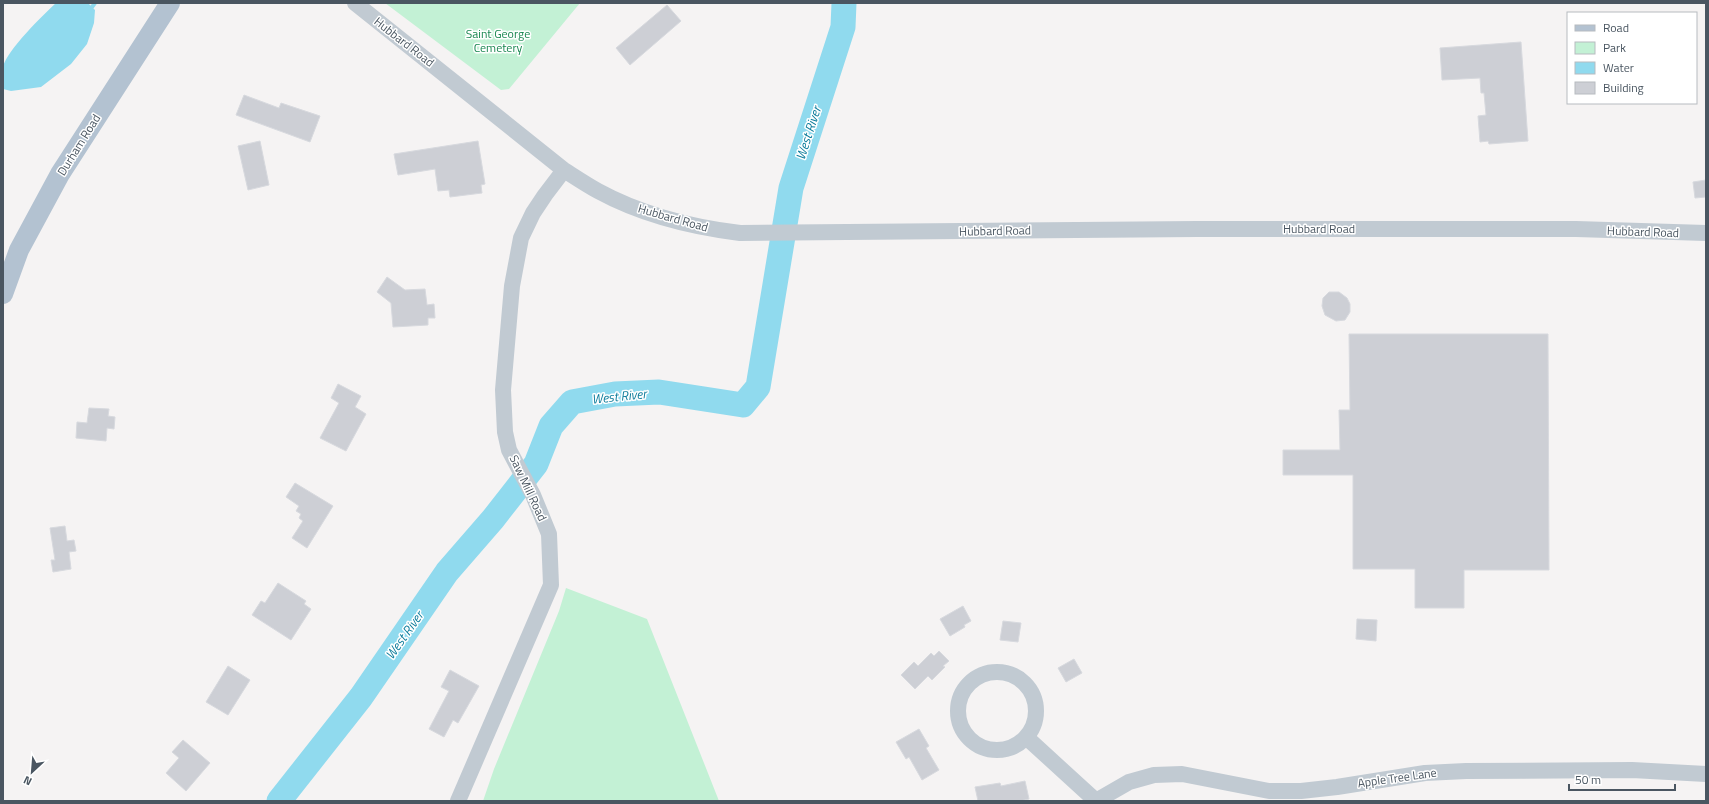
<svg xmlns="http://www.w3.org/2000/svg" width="1709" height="804" viewBox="0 0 1709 804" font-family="'Titillium Web',sans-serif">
<rect width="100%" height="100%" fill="#f5f3f3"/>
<!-- green -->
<path fill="#c3f1d5" d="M385 3H580L509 89 501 90Z
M566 588 647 619 719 801H483L494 769 559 611Z"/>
<!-- water -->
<path fill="#90daee" d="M56 3H88L95 10 94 23 87 44 71 64 41 87 11 91 3 89C3 82 1 73 3 67 7 50 43 15 56 3Z"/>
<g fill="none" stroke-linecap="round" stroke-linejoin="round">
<!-- stream -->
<path stroke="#90daee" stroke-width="4" d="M92 7 95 3"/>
<!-- river -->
<path stroke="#90daee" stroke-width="25" d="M279 801 361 697 447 572 493 519 536 464 551 426 572 402 615 394 659 392 743 405 758 387 791 188 843 27 844 3"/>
</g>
<!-- building -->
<path fill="#cdcfd5" stroke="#d7d9de" d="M667 5 681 21 630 65 616 48Z
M1521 42 1528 141 1489 144 1488 141 1480 142 1478 116 1486 115 1484 93H1481L1480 78 1442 80 1440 48Z
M244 95 279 108 281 103 320 116 310 142 236 115Z
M260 141 269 185 248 190 238 146Z
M478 141 485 184 481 185 482 193 450 197 449 190 438 191 435 169 398 175 394 154Z
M1706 180V197L1695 198 1693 182Z
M387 277 405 290 425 289 427 305 434 304 435 318H428V325L393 327 391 303 377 292Z
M1329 292H1339L1347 298 1350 304V312L1345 320 1336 321 1325 315 1322 306 1323 298Z
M1349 334H1548L1549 570H1464V608H1415V569H1353V475H1283V450H1340L1339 410H1350Z
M338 384 361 396 355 407 366 414 346 451 320 438 339 403 331 398Z
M89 408 109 409 108 416 115 417 114 429 107 428 106 441 76 438 77 422 87 423Z
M295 483 333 506 307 548 292 538 303 521 299 518 301 514 296 511 299 506 286 497Z
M65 526 67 541 74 540 76 551 69 552 71 569 53 572 51 560H55L50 528Z
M278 583 306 601 304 604 311 609 291 640 252 615 261 601 265 603Z
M963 606 971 621 964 625 965 627 950 636 940 619Z
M1357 619 1377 620 1376 641 1356 639Z
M1003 621 1021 623 1018 642 1000 640Z
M939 651 949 661 943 666 945 667 932 680 928 676 915 689 901 675 914 662 918 666 931 653 934 656Z
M1074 659 1082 673 1066 682 1058 668Z
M228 666 250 680 228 715 206 702Z
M450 670 479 686 458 723 453 720 444 737 429 729 449 691 441 687Z
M919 729 929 746 926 748 939 770 922 780 909 757 906 759 896 742Z
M183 740 210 763 186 791 166 773 179 758 172 752Z
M1025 781 1029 799 1020 801H978L975 787 1000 783 1001 786Z"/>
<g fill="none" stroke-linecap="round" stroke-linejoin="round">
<!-- minor -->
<path stroke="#c1cad2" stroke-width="16" d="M355 3 564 170C575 177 587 185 598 191 642 215 691 227 740 233L1197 229H1576L1706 233
M958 711a39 39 0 1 1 78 0a39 39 0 1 1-78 0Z
M1026 737 1096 801
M458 801 551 585 549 534 533 495 509 450 505 432 503 390 512 286 521 238 533 213 545 195 564 170
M1096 801 1129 782 1154 775 1182 774 1269 791H1301L1337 787 1425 773 1466 771 1632 770 1706 774"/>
<!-- major -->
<path stroke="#b3c2d1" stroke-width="20" d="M3 294 19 250 60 174 170 3"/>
</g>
<g text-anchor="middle" stroke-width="3" stroke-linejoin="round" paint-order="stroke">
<!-- park labels -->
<g font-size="12" fill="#17864f" stroke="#fff">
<text x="498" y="38">Saint George<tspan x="498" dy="14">Cemetery</tspan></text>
</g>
<!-- street labels -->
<g font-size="12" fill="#4a5661" stroke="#fff">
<text transform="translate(404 42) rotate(38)" y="4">Hubbard Road</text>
<text transform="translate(79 145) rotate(-58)" y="4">Durham Road</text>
<text transform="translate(673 218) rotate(16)" y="4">Hubbard Road</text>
<text x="1319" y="233">Hubbard Road</text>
<text transform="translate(995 231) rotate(-1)" y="4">Hubbard Road</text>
<text transform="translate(1643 232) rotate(2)" y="4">Hubbard Road</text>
<text transform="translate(528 488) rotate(65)" y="4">Saw Mill Road</text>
<text transform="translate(1397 778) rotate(-8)" y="4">Apple Tree Lane</text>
</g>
<!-- water labels -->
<g font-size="13" font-style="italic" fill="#0c7c9b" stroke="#fff">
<text transform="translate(808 133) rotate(-72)" y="5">West River</text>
<text transform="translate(619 396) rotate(-6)" y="5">West River</text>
<text transform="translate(404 635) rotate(-55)" y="5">West River</text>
</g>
</g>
<!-- border -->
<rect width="1709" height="804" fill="none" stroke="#4a5661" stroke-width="8"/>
<!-- legend -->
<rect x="1567" y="12" width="130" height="92" fill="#ffffff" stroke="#b7bbc0"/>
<rect x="1575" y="25" width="20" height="6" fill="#b3c2d1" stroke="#b7bbc0"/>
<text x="1603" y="32" font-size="12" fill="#4a5661">Road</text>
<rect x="1575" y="42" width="20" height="12" fill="#c3f1d5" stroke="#b7bbc0"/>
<text x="1603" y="52" font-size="12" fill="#4a5661">Park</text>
<rect x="1575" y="62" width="20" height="12" fill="#90daee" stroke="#b7bbc0"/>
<text x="1603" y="72" font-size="12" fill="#4a5661">Water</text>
<rect x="1575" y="82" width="20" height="12" fill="#cdcfd5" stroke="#b7bbc0"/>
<text x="1603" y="92" font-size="12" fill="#4a5661">Building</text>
<!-- north arrow -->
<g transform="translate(32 772) rotate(206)" stroke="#ffffff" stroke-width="3" paint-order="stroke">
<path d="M0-3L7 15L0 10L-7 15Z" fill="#4a5661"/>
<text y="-6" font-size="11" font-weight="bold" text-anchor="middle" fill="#4a5661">N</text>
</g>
<!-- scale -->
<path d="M1569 784v6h106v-6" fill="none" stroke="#4a5661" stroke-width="2"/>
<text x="1575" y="784" font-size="12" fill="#4a5661" stroke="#ffffff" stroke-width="3" paint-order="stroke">50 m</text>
</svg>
